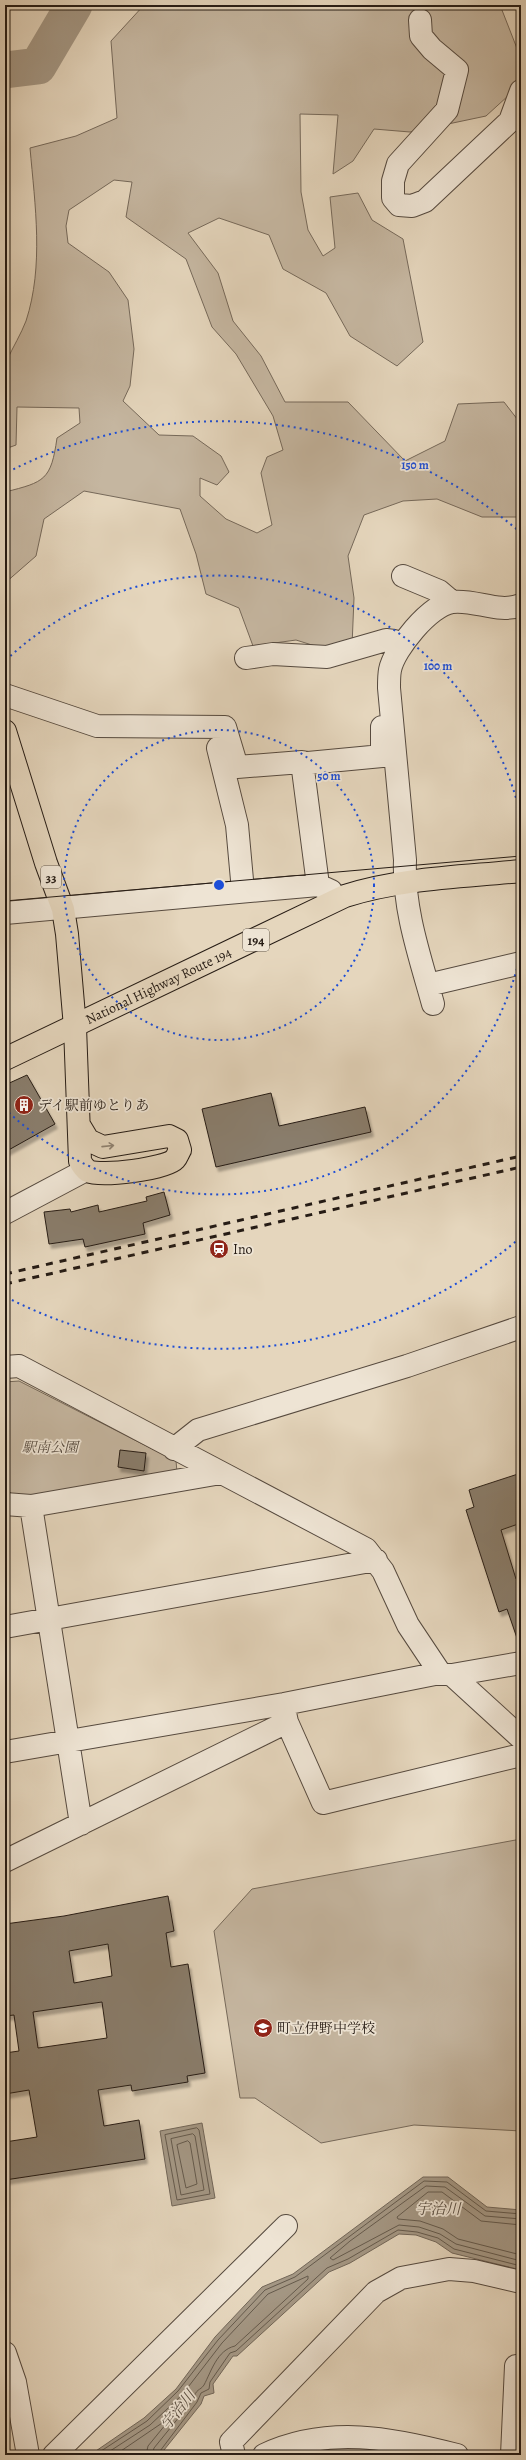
<svg xmlns="http://www.w3.org/2000/svg" width="526" height="2460" viewBox="0 0 526 2460" font-family="Alegreya,'Noto Serif JP',serif">
<defs>
<filter id="shadow"><feDropShadow dx="2.5" dy="4.5" stdDeviation="1" flood-color="#0004"/></filter>
</defs>
<rect width="100%" height="100%" fill="#e5d6bd"/>
<filter id="stains"><feTurbulence type="fractalNoise" baseFrequency=".005" numOctaves="4"/><feColorMatrix values="0 0 0 0 .2 0 0 0 0 .09 0 0 0 0 .02 0 0 0 .5 -.17"/></filter>
<radialGradient id="worn" r=".72"><stop offset=".6" stop-color="#630" stop-opacity="0"/><stop offset="1" stop-color="#630" stop-opacity=".3"/></radialGradient>
<!-- green -->
<path fill="#c5b6a0" stroke="#76695a" fill-rule="evenodd" d="M144 5H500L518 51 520 85 486 116 410 132 374 129 353 161 333 174 338 115 300 114 301 192 308 230 323 256 335 248 330 197 358 193 372 220 403 239 423 342 397 366 350 336 326 293 283 269 269 235 219 218 188 233 218 273 233 321 261 356 285 402H348L405 461 445 441 458 404 504 402 521 424V517H482L437 499 403 501 364 515 348 556 354 598 352 646 328 650 296 640 253 646 239 608 206 594 196 554 180 509 84 491 44 519 36 556 5 583V492C45 482 51 480 57 438L80 423 79 408 17 407 16 445 5 449V361L7 360C13 347 21 334 26 321 44 266 35 205 30 148L76 136 117 118 111 41ZM114 180 132 182 126 217 186 259 212 327 236 354 273 416 283 450 267 457 261 473 272 525 257 533 226 519 200 496V478L217 485 229 472 221 456 193 436 159 435 123 401 130 386 134 349 128 300 109 272 68 243 66 226 69 210Z
M19 1381 176 1461 177 1472 16 1498 7 1489 5 1479V1382Z
M521 1839V2131L414 2125 321 2143 255 2098H240L214 1931 252 1889Z"/>
<!-- water -->
<path fill="#a49784" stroke="#726658" d="M202 2123 215 2198 172 2206 160 2131Z
M423 2177H448L487 2207 521 2210V2270L452 2253 436 2242 416 2235 399 2234 350 2263 329 2272 237 2356H233L213 2384 214 2393 204 2396 201 2404 160 2455H90L144 2418 176 2389 215 2337 262 2287 293 2274Z"/>
<g fill="none" stroke-linecap="round" stroke-linejoin="round">
<!-- shore -->
<path stroke="#655a4c" stroke-width="1" d="M197 2128 199 2130 210 2194 177 2200 165 2135Z
M193 2134 195 2136 204 2190 181 2195 171 2139Z
M188 2141 190 2143 197 2184 186 2188 177 2145Z
M521 2219 485 2216 445 2187 426 2186 350 2241 330 2258 333 2260 399 2225 419 2227 440 2234 456 2244 521 2261
M521 2225 481 2221 442 2192H428L397 2217 398 2219 420 2221 443 2229 458 2239 521 2255
M95 2455 147 2421 178 2391 218 2340 265 2290 295 2277 424 2181 447 2182 486 2211 521 2214
M104 2455 150 2425 182 2395 222 2343 268 2294 308 2276V2279L235 2346C217 2350 211 2372 204 2385 200 2391 196 2388 193 2400L154 2448 152 2455
M115 2455 165 2421 166 2424 148 2446 146 2455
M157 2455 197 2402 201 2393 209 2389 210 2382 230 2353 236 2351 327 2268 348 2259 398 2230 417 2232 438 2238 454 2249 521 2266"/>
<!-- river -->
<path stroke="#a49784" stroke-width="37" d="M5 70 38 66 74 5"/>
</g>
<!-- building -->
<path fill="#897d6c" stroke="#261c15" fill-rule="evenodd" filter="url(#shadow)" d="M27 1075 55 1124 5 1152V1085Z
M271 1093 279 1126 365 1107 371 1132 216 1167 202 1109Z
M164 1192 170 1215 143 1223 145 1234 85 1247 83 1239 49 1244 44 1212 70 1209 71 1212 98 1205 99 1212 147 1201 146 1197Z
M120 1450 146 1453 144 1471 118 1467Z
M521 1473V1523L501 1530 516 1579 521 1578V1641H518L507 1609 499 1612 466 1510 474 1507 469 1490Z
M168 1896 174 1931 166 1933 171 1967 188 1964 205 2073 187 2076 188 2082 132 2091 131 2085 98 2090 104 2126 139 2120 145 2159 5 2180V2142L37 2137 29 2090 5 2094V2053L19 2051 14 2015 5 2016V1924L64 1916ZM108 1944 112 1976 74 1983 69 1951ZM102 2002 107 2038 38 2048 33 2012Z"/>
<g fill="none" stroke-linecap="round" stroke-linejoin="round">
<defs>
<path id="minor" d="M420 20 421 36 432 49 457 70 447 110 398 164 393 181V198L399 205 412 206 425 201 510 121 521 91
M403 576 439 591 452 602
M246 658 273 654 327 657 386 640 394 641 402 645
M5 695 97 726 225 727 237 767 302 762 318 885
M218 748 237 825 243 891
M302 762 308 763 382 756V727
M5 913 318 885 331 891
M428 985 521 963
M433 1004C420 957 403 909 405 860L389 688C389 682 389 675 390 670 394 649 430 605 452 602 476 599 498 614 521 605
M5 1213 86 1170
M5 1367 19 1366 366 1549 383 1571 408 1625 440 1673
M174 1449 198 1430 407 1366 521 1327
M5 1504 31 1506 221 1473
M31 1506 81 1824
M5 1627 376 1560
M452 1675 521 1738
M284 1708 287 1722 323 1803 521 1755
M5 1752 284 1704 440 1673 452 1675 521 1663
M5 1861 287 1722
M5 2353 15 2382 28 2455
M54 2455 286 2226
M234 2455 231 2442 376 2292 401 2278 449 2269 474 2271 521 2282
M264 2455C328 2425 392 2438 457 2455
M512 2455 516 2366"/>
<path id="major" d="M5 731 46 863 63 909 67 934 75 1027 80 1161C82 1165 85 1169 88 1171 101 1177 166 1169 175 1159 177 1157 178 1153 180 1150L177 1140 169 1136 103 1147 88 1140 79 1125"/>
<g id="highway">
<path id="s1" d="M5 1059 345 896C402 878 462 877 521 871"/>
</g>
</defs>
<!-- minor casing -->
<use href="#minor" stroke="#564a3f" stroke-width="24"/>
<!-- major casing -->
<use href="#major" stroke="#261c15" stroke-width="24"/>
<!-- highway casing -->
<use href="#highway" stroke="#261c15" stroke-width="24"/>
<!-- minor -->
<use href="#minor" stroke="#eee4d4" stroke-width="22"/>
<!-- major -->
<use href="#major" stroke="#e5d6bd" stroke-width="22"/>
<!-- highway -->
<use href="#highway" stroke="#e5d6bd" stroke-width="22"/>
<!-- tram -->
<path stroke="#261c15" stroke-width="1" d="M5 901 521 856"/>
<!-- rail -->
<path stroke="#261c15" stroke-width="3" stroke-dasharray="7 7" stroke-linecap="butt" d="M5 1274 521 1156
M5 1284 521 1167"/>
</g>
<!-- one-way arrows -->
<defs><path id="oneway-shaft" d="M-6 0H5M1.5-3L5.5 0L1.5 3" fill="none" stroke-width="1.6" stroke-linecap="round" stroke-linejoin="round"/></defs>
<use stroke="#8f8271" href="#oneway-shaft" transform="translate(108 1146) rotate(-6)"/>
<!-- distance rings -->
<g fill="none" stroke="#1d4ed8" stroke-width="2" stroke-dasharray="2 4">
<circle cx="219" cy="885" r="155"/>
<path d="M520 957A310 310 0 0 1 6 1110M6 660A310 310 0 0 1 520 813"/>
<path d="M520 1238A464 464 0 0 1 8 1298M8 472A464 464 0 0 1 520 532"/>
</g>
<!-- icons -->
<defs>
<symbol id="building-disc" viewBox="-11 -11 22 22"><circle r="9.5" fill="#8f2418" stroke="#eee4d4"/><path d="M-4-6H4V6H1V3H-1V6H-4ZM-2.5-4.3h1.7v1.8h-1.7ZM.8-4.3h1.7v1.8H.8ZM-2.5-1h1.7V.8h-1.7ZM.8-1h1.7V.8H.8Z" fill="#fff"/></symbol>
<symbol id="station-disc" viewBox="-11 -11 22 22"><circle r="9.5" fill="#8f2418" stroke="#eee4d4"/><path d="M-3-6H3Q5-6 5-4V2Q5 4 3 4L4.5 6H3L1.5 4h-3L-3 6H-4.5L-3 4Q-5 4-5 2V-4Q-5-6-3-6ZM-3.5-4v3h7v-3ZM-3.5 1v1.5H-2V1ZM2 1v1.5H3.5V1Z" fill="#fff"/></symbol>
<symbol id="school-disc" viewBox="-11 -11 22 22"><circle r="9.5" fill="#8f2418" stroke="#eee4d4"/><path d="M0-5L7-2L0 1L-7-2ZM-4 1L0 2.5L4 1V4Q0 6-4 4Z" fill="#fff"/></symbol>
</defs>
<g fill-rule="evenodd">
<use href="#building-disc" x="13" y="1094" width="22" height="22"/>
<use href="#station-disc" x="208" y="1238" width="22" height="22"/>
<use href="#school-disc" x="252" y="2017" width="22" height="22"/>
</g>
<g text-anchor="middle" stroke-width="3.5" stroke-linejoin="round" paint-order="stroke">
<!-- shield labels -->
<g fill="#eee4d4" stroke="#62584e" stroke-width="1">
<rect x="41" y="866" width="20" height="22" rx="3"/>
<rect x="243" y="929" width="26" height="22" rx="3"/>
</g>
<g font-size="13" font-weight="bold" fill="#261c15">
<text x="51" y="882">33</text>
<text x="256" y="945">194</text>
</g>
<!-- street labels -->
<g font-size="14" fill="#261c15" stroke="#eee4d4">
<text dy="5" stroke="none"><textPath href="#s1" startOffset="170">National Highway Route 194</textPath></text>
</g>
<!-- poi labels -->
<g font-size="14" fill="#261c15" stroke="#eee4d4" text-anchor="start">
<text x="38" y="1110">デイ駅前ゆとりあ</text>
<text x="233" y="1254">Ino</text>
<text x="277" y="2033">町立伊野中学校</text>
</g>
<!-- park labels -->
<g font-size="14" font-style="italic" fill="#564a3f" stroke="#eee4d4">
<text x="50" y="1452">駅南公園</text>
</g>
<!-- water labels -->
<g font-size="15" font-style="italic" fill="#584d41" stroke="#eee4d4">
<text x="438" y="2214">宇治川</text>
<text transform="translate(178 2410) rotate(-52)" y="5">宇治川</text>
</g>
</g>
<circle cx="219" cy="885" r="6" fill="#1d4ed8" stroke="#eee4d4" stroke-width="2"/>
<g font-size="12" text-anchor="middle" font-weight="bold" fill="#1d4ed8" stroke="#eee4d4" stroke-width="3.5" stroke-linejoin="round" paint-order="stroke">
<text x="415" y="469">150 m</text>
<text x="438" y="670">100 m</text>
<text x="329" y="780">50 m</text>
</g>
<!-- margin -->
<rect width="526" height="2460" fill="none" stroke="#e5d6bd" stroke-width="20"/>
<rect x="6" y="6" width="514" height="2448" fill="none" stroke="#261c15" stroke-width="2"/>
<rect x="10" y="10" width="506" height="2440" fill="none" stroke="#261c15"/>
<rect width="100%" height="100%" filter="url(#stains)"/>
<rect width="100%" height="100%" fill="url(#worn)"/>
</svg>
